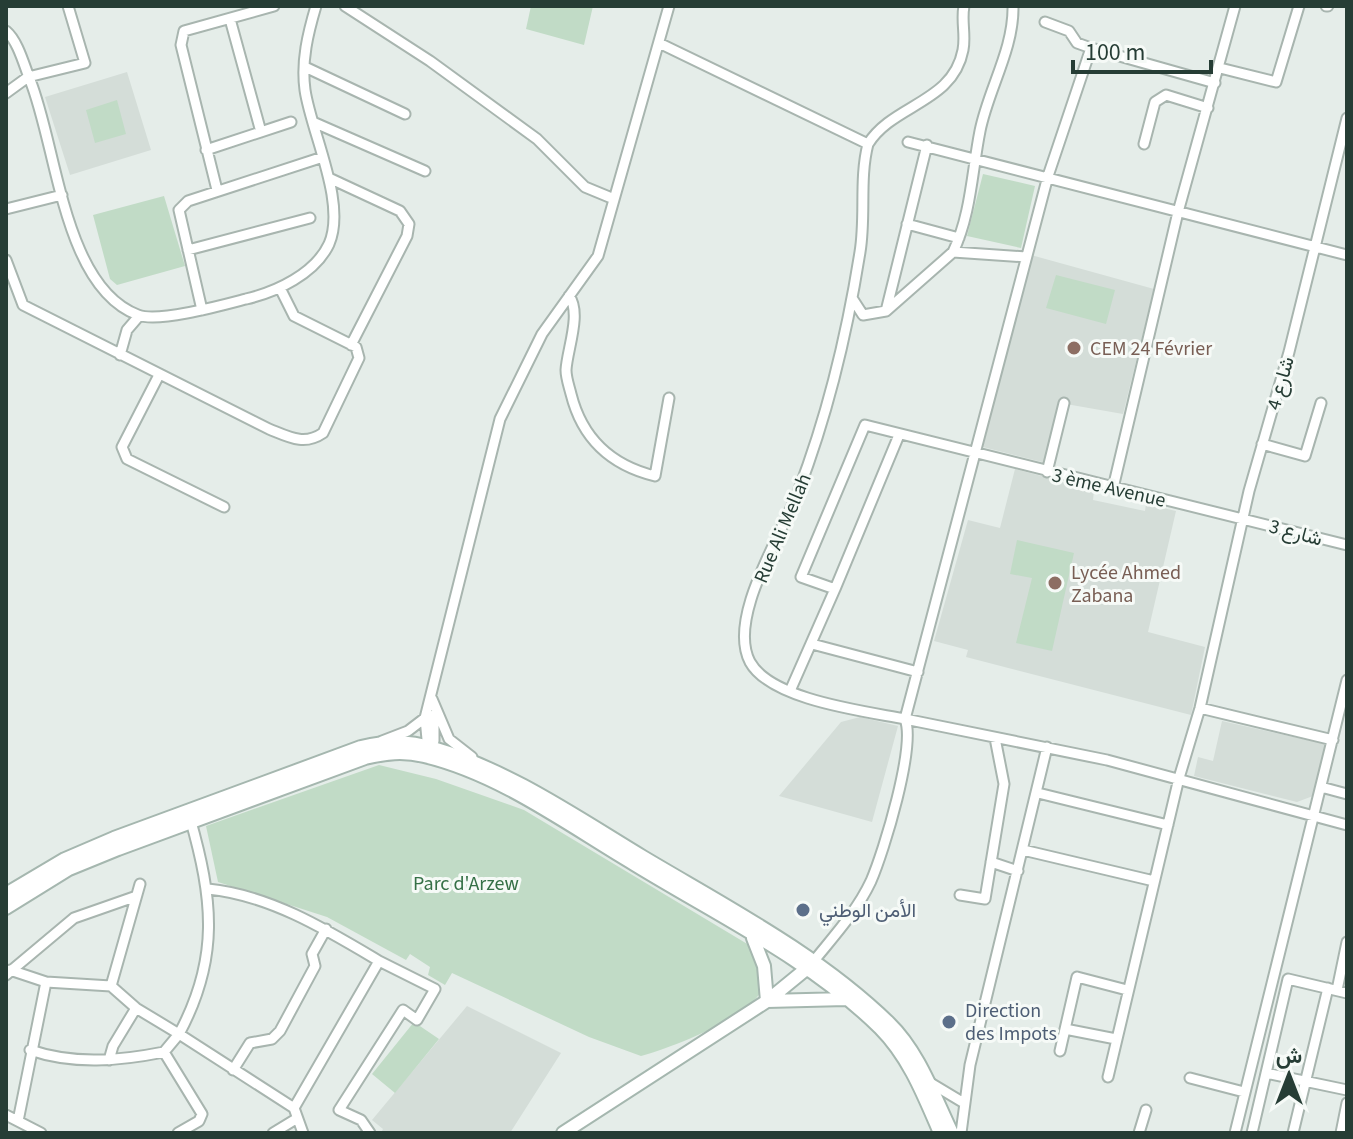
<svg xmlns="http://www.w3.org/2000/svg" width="1353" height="1139" viewBox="0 0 1353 1139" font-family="'Source Sans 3',Vazirmatn,sans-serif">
<rect width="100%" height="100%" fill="#e5ede9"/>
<!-- built -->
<path fill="#d4ddd8" d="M127 72 151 150 70 175 45 97Z
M1031 255 1154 289 1123 414 1066 404 1046 463 983 447Z
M1015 469 1094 490 1093 500 1145 511 1146 504 1176 511 1148 632 1205 647 1191 715 966 657 968 650 934 641 968 520 1000 528Z
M860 717 898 726 872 822 779 796 841 722Z
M1222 721 1325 744 1313 796 1297 802 1194 776 1198 757 1213 761Z
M467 1006 561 1053 510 1133H381L383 1129 372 1120Z"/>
<!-- green -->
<path fill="#c1dbc6" d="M531 6H593L584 45 526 29Z
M117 100 126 134 95 143 86 110Z
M983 174 1035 186 1021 248 967 236Z
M164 196 185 266 117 285 110 279 93 215Z
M1056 275 1115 290 1106 324 1046 308Z
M1017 540 1074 553 1052 651 1016 643 1032 578 1010 574Z
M379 765 436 779 524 810 749 945C756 957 765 970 763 985 759 1015 668 1049 641 1056L589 1037 452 973 445 985 428 975 430 967 410 954 406 960 327 917 218 882 206 826Z
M414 1022 439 1039 395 1093 372 1074Z"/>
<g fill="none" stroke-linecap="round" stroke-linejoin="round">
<defs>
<path id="street" d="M345 6 430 61 537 139 585 187 614 199
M1326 6H1328
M230 19 261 132
M1045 22 1069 31 1077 43 1091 48
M6 31C18 41 24 65 30 80 57 146 63 287 138 315 159 323 223 305 246 299 276 292 315 274 329 244 347 203 311 132 305 90 301 61 308 33 316 6
M659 43 868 144
M305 67 405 114
M1220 68 1276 82 1299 6
M1215 83 1091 48 1048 176 905 719 1107 760 1347 825
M6 93 28 77 85 63 68 6
M313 122 425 171
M908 142 1347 255
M1144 144 1155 102 1166 95 1208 108
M206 150 291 122
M329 178 400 211 409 224 407 236 351 345
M217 190 181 45 184 31 274 6
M6 209 62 195
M907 224 959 238
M188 250 310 218
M953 252C971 215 972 171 980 131 988 90 1014 49 1013 6
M6 260 23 305 269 429C289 437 304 446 323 433L359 358 356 347 294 316 280 288
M569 296C582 313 567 350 566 370 566 378 569 386 571 394 582 438 610 465 655 476L669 398
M852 298 863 315 886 311 953 252 1026 257
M202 310 179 210 188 201 323 157
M886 311 927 145
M120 355 127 330 139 316
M159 375 122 447 127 459 224 507
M1262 444 1305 456 1321 403
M1047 472 1064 403
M1113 488 1178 212 1235 6
M835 589 899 435
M812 644 918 672
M790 691 835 589 801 577 865 425 1347 545
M432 699 449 739 472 757
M1200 708 1333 740
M425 718 428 750
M382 741 408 731 425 718 500 419 542 334 598 256 669 6
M428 747 434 741V715
M1321 787 1347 794
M1038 793 1168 825
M190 818C213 899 220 958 179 1034L294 1108 303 1133
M1023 850 1154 881
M991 862 1018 871
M140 884 111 986 136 1008 179 1034 164 1052 202 1114 199 1121 178 1133
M208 889C270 895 327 930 379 961L294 1108
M960 895 985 899 1004 784 995 738
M813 962C834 936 857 911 871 881 884 851 916 746 905 719 864 711 771 700 750 662 727 618 781 536 798 492 828 414 847 334 860 252 866 216 859 179 868 144 893 104 953 103 963 50 966 35 961 21 964 6
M10 970 46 982
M6 975 74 918 134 897
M1337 990 1347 942
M1065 1029 1116 1039
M30 1050C74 1065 119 1061 164 1052
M1060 1051 1077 977 1127 990
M109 1060 113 1046 136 1008
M233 1070 250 1043 272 1039 280 1031 315 966 312 954 326 929
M1266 1073 1347 1090
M1108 1077 1179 778 1200 708 1249 491 1289 352 1347 118
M1190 1078 1244 1092
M929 1082 964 1103
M6 1115 41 1133
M18 1121 46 982 111 986
M273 1133 296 1119
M370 1133 361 1120 339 1110 403 1010 417 1020 435 989 379 961
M961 1133 970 1065 1047 747
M1139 1133 1146 1110
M1235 1133 1347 680
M1252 1133 1288 979 1347 993
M1293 1133 1328 988
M1341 1133 1347 1103"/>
<path id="secondary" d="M6 894 65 859 114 838 361 747C387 741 407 740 433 748 509 770 575 816 643 857 727 907 818 954 889 1023 919 1052 934 1096 952 1133
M6 908 69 869 118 849 365 758C386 753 403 751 424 756 500 774 568 825 634 864 717 915 810 959 880 1028 909 1057 924 1096 940 1133
M753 938 764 966 767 1001 846 999
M563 1133 767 1001 811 965"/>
</defs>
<!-- street casing -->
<use href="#street" stroke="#a8b5af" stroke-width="13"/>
<!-- secondary casing -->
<use href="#secondary" stroke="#a5b7af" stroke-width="16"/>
<!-- street -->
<use href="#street" stroke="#fff" stroke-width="9"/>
<!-- secondary -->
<use href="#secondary" stroke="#fff" stroke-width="12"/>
</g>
<!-- markers -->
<g fill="#8d6e63" stroke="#f6faf7" stroke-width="3">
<circle cx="1074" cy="348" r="8"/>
<circle cx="1055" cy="583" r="8"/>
</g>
<g fill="#5c6f8a" stroke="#f6faf7" stroke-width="3">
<circle cx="803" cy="910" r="8"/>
<circle cx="949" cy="1022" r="8"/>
</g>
<g text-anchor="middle" stroke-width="6" stroke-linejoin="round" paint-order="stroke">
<!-- education labels -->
<g font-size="20" fill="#785e54" stroke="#f6faf7" text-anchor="start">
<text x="1090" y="355">CEM 24 Février</text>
<text x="1071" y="579">Lycée Ahmed<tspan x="1071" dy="23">Zabana</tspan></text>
</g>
<!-- street labels -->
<g font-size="20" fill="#263d35" stroke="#f6faf7">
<text transform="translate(1280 383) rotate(-74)" y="7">شارع 4</text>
<text transform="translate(1109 487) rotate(13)" y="7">3 ème Avenue</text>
<text transform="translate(782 528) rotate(-67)" y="7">Rue Ali Mellah</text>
<text transform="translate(1296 532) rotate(15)" y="7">شارع 3</text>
</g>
<!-- park labels -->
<g font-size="20" fill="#357046" stroke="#f6faf7">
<text x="466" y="890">Parc d'Arzew</text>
</g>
<!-- service labels -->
<g font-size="20" fill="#4e5e75" stroke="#f6faf7" text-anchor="start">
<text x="819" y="917">الأمن الوطني</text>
<text x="965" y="1017">Direction<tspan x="965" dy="23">des Impots</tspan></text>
</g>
</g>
<!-- border -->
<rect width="1353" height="1139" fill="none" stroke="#263d35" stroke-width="16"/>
<!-- north arrow -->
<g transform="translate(1289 1075)" stroke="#f6faf7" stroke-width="6" paint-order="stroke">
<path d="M0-6L14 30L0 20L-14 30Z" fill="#263d35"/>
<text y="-12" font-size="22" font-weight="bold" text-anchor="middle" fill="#263d35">ش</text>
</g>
<!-- scale -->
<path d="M1073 60v12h138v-12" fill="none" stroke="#263d35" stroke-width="4"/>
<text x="1085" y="60" font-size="24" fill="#263d35" stroke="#f6faf7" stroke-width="6" paint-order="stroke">100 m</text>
</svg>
